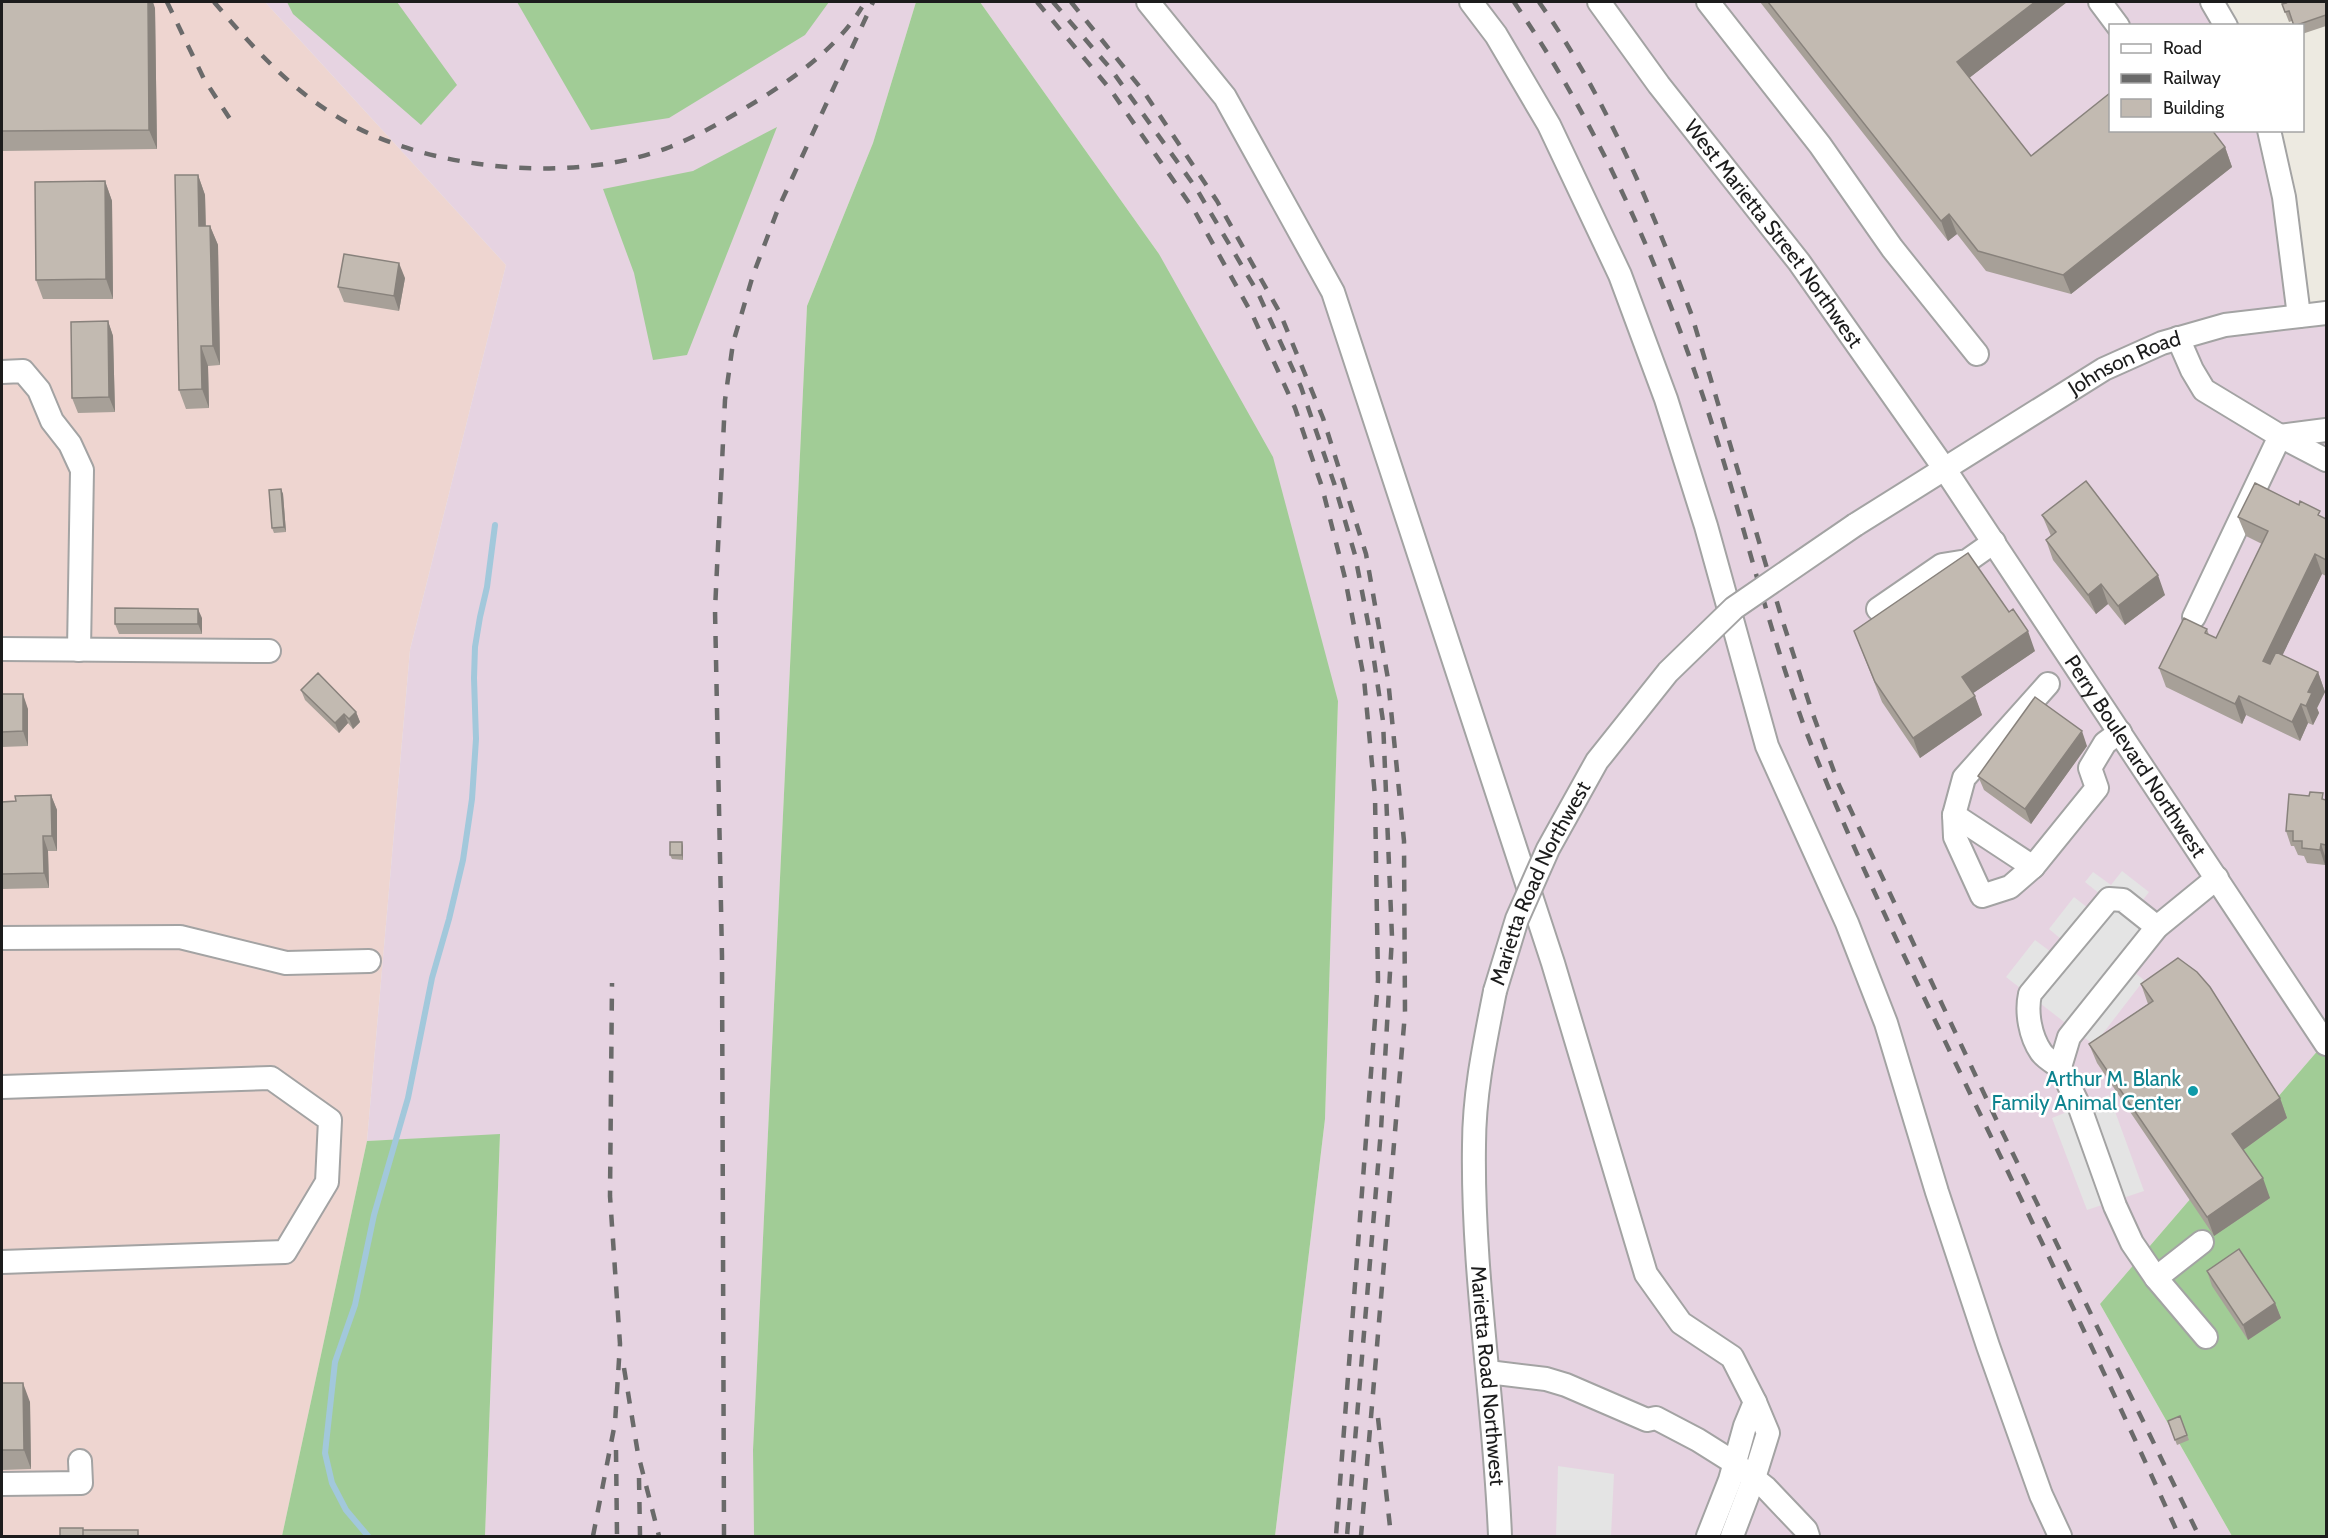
<svg xmlns="http://www.w3.org/2000/svg" width="2328" height="1538" viewBox="0 0 2328 1538" font-family="Cabin,sans-serif">
<rect width="100%" height="100%" fill="#edeae1"/>
<!-- commercial -->
<path fill="#eed5d0" d="M2 2H265L506 265 410 650 367 1141 282 1536H2Z"/>
<!-- industrial -->
<path fill="#e6d3e1" d="M265 2H916L873 143 807 306 753 1450 754 1536H485L500 1135 367 1141 410 650 506 265Z
M980 2H2207L2224 25 2110 26V130L2268 131 2299 329 2326 326V1041L2100 1304 2232 1536H1275L1325 1119 1338 701 1159 254Z"/>
<!-- forest -->
<path fill="#a1cc96" d="M287 2H397L457 85 421 125 293 14Z
M517 2H829L805 35 669 118 591 130Z
M916 2H980L1159 254 1273 457 1338 701 1325 1119 1275 1536H754L753 1450 807 306 873 143Z
M777 127 687 355 653 360 634 273 603 189 693 171Z
M2326 1041V1536H2232L2100 1304Z
M500 1134 485 1536H282L367 1141Z"/>
<!-- parking -->
<path fill="#e4e4e4" d="M2122 871 2149 892 2139 905 2167 929 2134 972 2144 980 2094 1045 2006 977 2035 940 2051 952 2061 939 2049 929 2074 897 2088 908 2100 894 2085 882 2093 872 2111 885Z
M2109 1095 2144 1191 2087 1210 2052 1118Z
M1558 1466 1614 1474 1611 1536H1556Z"/>
<g fill="none" stroke-linecap="round" stroke-linejoin="round">
<!-- stream -->
<path stroke="#a2c8db" stroke-width="6" d="M368 1536 346 1510 332 1483 325 1453 335 1362 355 1305 374 1215 408 1098 432 978 449 919 463 860 472 799 476 739 474 678 475 647 480 617 487 587 495 525"/>
<defs>
<g id="minor">
<path d="M1148 2 1225 97 1333 292 1553 963 1646 1274 1681 1323 1732 1357 1755 1402 1768 1433 1754 1478 1732 1536"/>
<path d="M1471 2 1496 35 1549 125 1620 275 1666 399 1706 526 1767 746 1847 923 1886 1023 1937 1192 1988 1346 2041 1495 2060 1536"/>
<path id="s1" d="M1599 2 1659 85 1799 262 1944 468 2326 1044"/>
<path d="M1708 2 1820 145 1892 248 1977 354"/>
<path d="M2100 2 2118 26"/>
<path d="M2212 2 2226 26"/>
<path d="M2269 130 2284 197 2299 316"/>
<path d="M2178 338 2192 370 2204 390 2280 436 2194 617"/>
<path d="M2 372 23 371 39 390 52 421 70 444 82 470 79 650"/>
<path d="M2280 436 2326 460"/>
<path d="M2280 436 2326 430"/>
<path id="s2" d="M1855 525 2104 369 2162 343 2225 325 2326 313"/>
<path d="M1878 609 1942 565 1967 561 1994 542"/>
<path d="M2 649 269 651"/>
<path d="M2048 684 1964 778 1954 815 2033 867 2097 788 2090 768 2105 743 2120 732"/>
<path d="M1954 815 1955 837 1982 896 2010 887 2033 867"/>
<path d="M2 938 180 937 286 963 369 961"/>
<path id="s3" d="M1495 991C1485 1042 1474 1093 1474 1145 1472 1276 1495 1406 1500 1536"/>
<path d="M2060 1067C2054 1063 2045 1058 2041 1052 2030 1036 2026 1012 2030 994L2109 899 2123 900 2157 927"/>
<path d="M2 1087 271 1078 330 1120 327 1182 285 1252 2 1262"/>
<path d="M2156 1278 2202 1242"/>
<path d="M2206 1337 2156 1278 2132 1243 2115 1206 2080 1108 2060 1067 2069 1037 2157 927 2217 878"/>
<path d="M1488 1372 1546 1379 1566 1385 1647 1420 1656 1418 1698 1440 1733 1462 1766 1488 1806 1530 1808 1536"/>
<path d="M2 1484 81 1483 80 1461"/>
<path d="M1708 1536 1730 1480 1745 1426 1755 1402"/>
</g>
</defs>
<!-- minor casing -->
<use href="#minor" stroke="#a3a3a3" stroke-width="26"/>
<!-- minor -->
<use href="#minor" stroke="#fff" stroke-width="22"/>
<!-- rail -->
<path stroke="#6a6a6a" stroke-width="4.5" stroke-dasharray="12 12" stroke-linecap="butt" d="M167 2 204 79 230 119
M214 2C250 44 287 86 336 116 424 171 573 185 670 147 697 136 722 122 747 107 789 82 836 50 862 7
M1037 2 1110 89 1194 210 1252 314 1295 408 1322 487 1345 578 1364 679 1375 796 1378 980 1336 1536
M1053 2 1110 68 1196 188 1258 293 1301 387 1334 483 1355 555 1370 633 1383 721 1392 937 1381 1130 1347 1536
M1071 2 1144 92 1217 201 1280 313 1323 418 1366 554 1388 679 1404 841 1405 1013 1361 1536
M1514 2C1606 136 1670 288 1718 443 1747 537 1770 633 1804 726 1851 849 1910 968 1967 1087 2039 1236 2111 1385 2179 1536
M1539 2C1606 97 1652 208 1692 316L1782 619 1811 709 1839 785 1996 1119 2199 1536
M624 1368 638 1454 659 1536
M1378 1418 1391 1536
M616 1450 617 1536
M639 1478 640 1536
M593 1536 615 1423 620 1344 610 1196 612 983
M724 1536 722 956 715 610 725 400 733 343 753 275 778 209 873 2"/>
<defs>
<g id="minor-bridge">
<path id="s4" d="M1495 991 1517 919 1548 849 1597 761 1668 672 1734 608 1855 525"/>
</g>
</defs>
<!-- minor-bridge casing -->
<use href="#minor-bridge" stroke="#a3a3a3" stroke-width="26" stroke-linecap="butt"/>
<!-- minor-bridge -->
<use href="#minor-bridge" stroke="#fff" stroke-width="22"/>
</g>
<!-- wall -->
<path fill="#a7a098" d="M2 2 155 8 157 149 2 151Z
M1760 2H2067L1969 78 2031 156 2225 147 2232 167 2071 294 1986 271 1957 234 1948 241Z
M2326 2V26L2302 34V26H2294L2292 21 2289 22 2282 4Z
M198 175 205 195 206 226H210L218 245 220 365 208 366 209 408 186 409 179 390Z
M105 181 112 201 113 299H43L36 280Z
M405 278 399 311 344 302 338 287Z
M108 321 113 336 115 412 78 413 72 398Z
M281 489 283 494 286 532 274 533 272 528Z
M2042 515 2165 595 2125 625 2108 604 2096 614 2053 560 2046 540 2051 536Z
M2238 517 2323 518 2326 519V576L2322 574 2282 655 2318 672 2325 692 2317 708 2319 713 2313 725 2308 723 2300 741 2246 715 2242 724 2166 687 2159 668 2207 629 2209 635 2216 638 2262 544 2246 536Z
M202 618V634H119L115 624Z
M1854 631 2035 651 1973 693 1982 715 1920 758 1882 702Z
M301 690 356 712 360 722 353 729 348 723 339 733 305 700Z
M2 694 28 709V746L2 747Z
M2087 746 2031 824 1984 790 1978 776Z
M51 795 57 810V851H48L49 888 2 889V802L16 801Z
M2325 799 2326 800V859L2325 865 2307 863 2304 856 2298 855 2294 846H2291L2286 831Z
M682 842 683 847V860L672 859 670 855Z
M2141 984 2280 1098 2287 1118 2243 1150 2270 1198 2214 1236 2097 1063 2089 1044 2148 1004Z
M2207 1271 2275 1303 2281 1318 2248 1340 2212 1286Z
M2 1383 30 1402 31 1469 2 1470Z
M2180 1416 2189 1440 2177 1445 2168 1421Z"/>
<!-- shaded-wall -->
<path fill="#88827c" d="M148 2H153L155 8 157 149 149 130Z
M2035 2H2067L1964 82 1957 62Z
M2225 147 2232 167 2071 294 2063 275Z
M198 175 205 195 206 245 199 226Z
M105 181 112 201 113 299 106 279Z
M1949 214 1957 234 1948 241 1941 221Z
M210 226 218 245 220 365 213 346Z
M399 263 405 278 399 311 394 296Z
M108 321 113 336 115 412 109 397Z
M201 346 208 366 209 408 202 389Z
M281 489 283 494 286 532 284 527Z
M2315 554 2322 574 2270 681 2263 661Z
M2158 575 2165 595 2125 625 2118 606Z
M2101 584 2108 604 2096 614 2088 595Z
M198 609 202 618V634L198 624Z
M2028 631 2035 651 1969 696 1962 677Z
M2318 672 2325 692 2317 708 2319 713 2313 725 2306 706 2308 692Z
M23 694 28 709V746L23 731Z
M1975 696 1982 715 1920 758 1913 738Z
M2239 696 2246 715 2242 724 2235 704Z
M2301 704 2308 723 2300 741 2292 722Z
M356 712 360 722 353 729 349 719Z
M344 714 348 723 339 733 335 723Z
M2082 731 2087 746 2031 824 2025 809Z
M51 795 57 810V851L52 836Z
M43 836 48 851 49 888 44 873Z
M682 842 683 847V860L682 855Z
M2321 844 2326 859 2325 865 2320 850Z
M2280 1098 2287 1118 2239 1153 2232 1134Z
M2263 1178 2270 1198 2214 1236 2207 1217Z
M2275 1303 2281 1318 2248 1340 2243 1325Z
M23 1383 30 1402 31 1469 24 1450Z"/>
<!-- building -->
<path fill="#c2bab1" stroke="#88827c" stroke-width="1.5" d="M2 2H148L149 130 2 131Z
M1768 2H2035L1957 62 2031 156 2110 93V130H2212L2225 147 2063 275 1978 251 1949 214 1941 221Z
M2285 2H2326V15L2294 26 2289 11 2285 12 2282 4 2286 3Z
M175 175H198L199 226H210L213 346H201L202 389 179 390Z
M105 181 106 279 36 280 35 182Z
M344 254 399 263 394 296 338 287Z
M108 321 109 397 72 398 71 322Z
M2086 481 2158 575 2118 606 2101 584 2088 595 2046 540 2056 532 2042 515Z
M2255 483 2299 505 2300 501 2320 511 2318 515 2326 519V560L2315 554 2263 661 2270 664 2276 652 2318 672 2308 692 2312 693 2306 706 2301 704 2292 722 2239 696 2235 704 2159 668 2184 618 2207 629 2205 633 2216 638 2268 531 2238 517Z
M281 489 284 527 272 528 269 490Z
M1968 553 2009 612 2013 609 2028 631 1962 677 1975 696 1913 738 1875 682 1854 631Z
M115 608 198 609V624H115Z
M318 673 356 712 349 719 344 714 335 723 301 690Z
M2 694H23V731L2 732Z
M2035 697 2082 731 2025 809 1978 776Z
M2310 792 2323 793 2322 799 2326 800V845L2321 844 2320 850 2302 848V841H2293V831H2286L2289 794 2309 796Z
M51 795 52 836H43L44 873 2 874V802L16 801 15 796Z
M670 842H682V855H670Z
M2178 958 2197 972 2210 987 2280 1098 2232 1134 2263 1178 2207 1217 2089 1044 2153 1001 2141 984Z
M2239 1249 2275 1303 2243 1325 2207 1271Z
M2 1383H23L24 1450H2Z
M2180 1416 2187 1435 2175 1440 2168 1421Z
M60 1528H83V1536H60Z
M83 1530H138V1536H83Z"/>
<!-- markers -->
<circle fill="#0f9aa8" stroke="#fff" stroke-width="2" cx="2193" cy="1091" r="6"/>
<g text-anchor="middle" stroke-width="5" stroke-linejoin="round" paint-order="stroke">
<!-- street labels -->
<g font-size="21" fill="#1c1c1c" stroke="#fff">
<text dy="7" stroke="none"><textPath href="#s1" startOffset="290">West Marietta Street Northwest</textPath></text>
<text dy="7" stroke="none"><textPath href="#s2" startOffset="315">Johnson Road</textPath></text>
<text dy="7" stroke="none"><textPath href="#s1" startOffset="926">Perry Boulevard Northwest</textPath></text>
<text dy="7" stroke="none"><textPath href="#s4" startOffset="117">Marietta Road Northwest</textPath></text>
<text dy="7" stroke="none"><textPath href="#s3" startOffset="387">Marietta Road Northwest</textPath></text>
</g>
<!-- culture labels -->
<g font-size="21" fill="#0d838f" stroke="#fff" text-anchor="end">
<text x="2181" y="1086">Arthur M. Blank<tspan x="2181" dy="24">Family Animal Center</tspan></text>
</g>
</g>
<!-- border -->
<rect width="2328" height="1538" fill="none" stroke="#1c1c1c" stroke-width="6"/>
<!-- legend -->
<rect x="2109" y="24" width="195" height="108" fill="#ffffff" stroke="#a4a4a4" stroke-width="1.5"/>
<rect x="2121" y="44" width="30" height="9" fill="#ffffff" stroke="#a4a4a4" stroke-width="1.5"/>
<text x="2163" y="54" font-size="18" fill="#1c1c1c">Road</text>
<rect x="2121" y="74" width="30" height="9" fill="#6a6a6a" stroke="#a4a4a4" stroke-width="1.5"/>
<text x="2163" y="84" font-size="18" fill="#1c1c1c">Railway</text>
<rect x="2121" y="99" width="30" height="18" fill="#c2bab1" stroke="#a4a4a4" stroke-width="1.5"/>
<text x="2163" y="114" font-size="18" fill="#1c1c1c">Building</text>
</svg>
